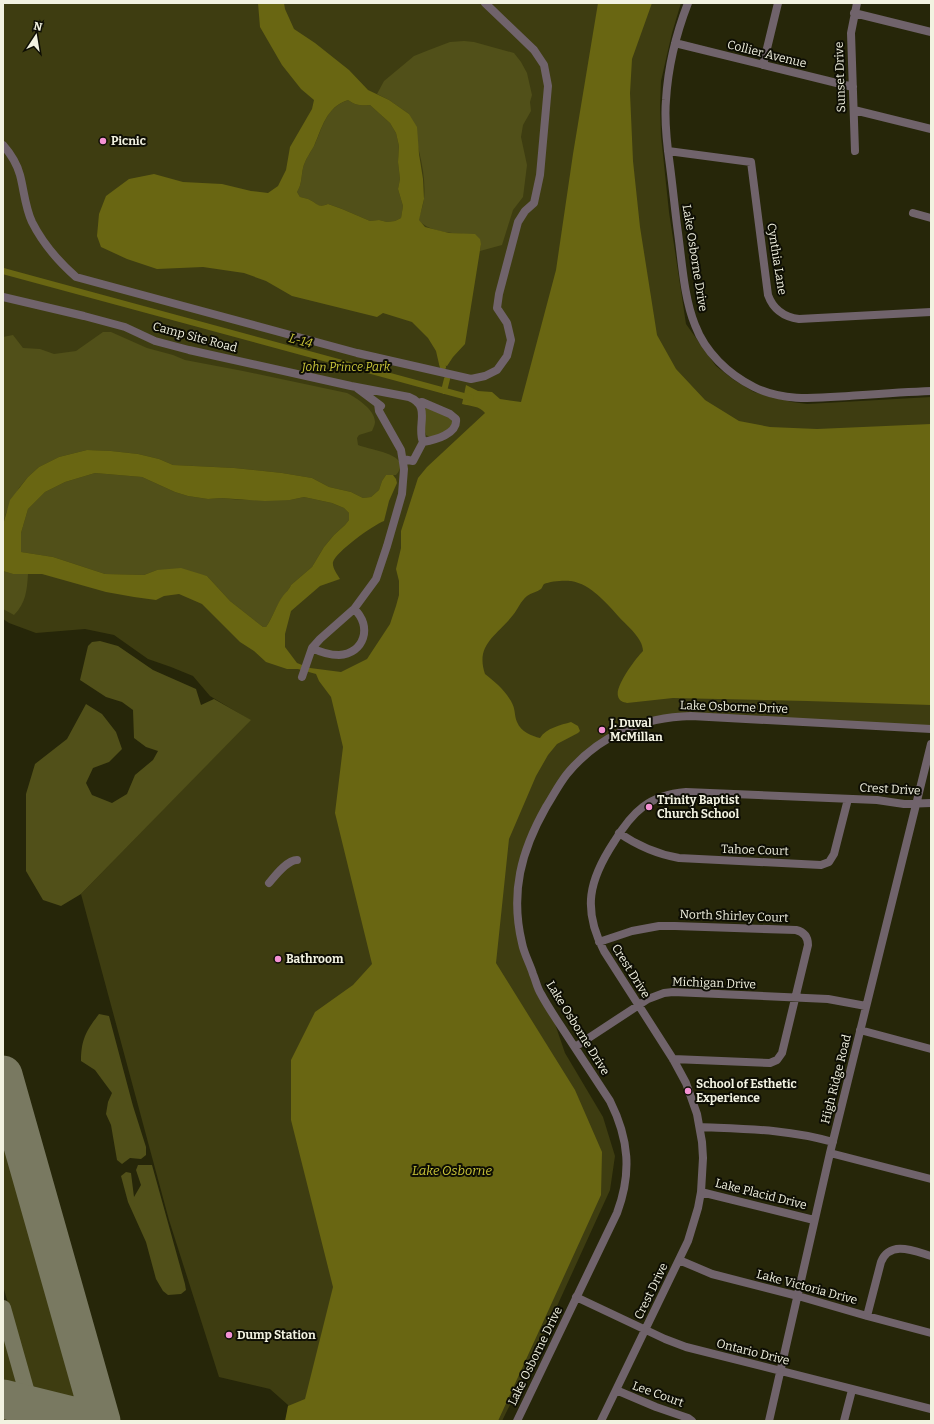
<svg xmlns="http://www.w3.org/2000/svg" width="934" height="1424" viewBox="0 0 934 1424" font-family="Bitter,serif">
<rect width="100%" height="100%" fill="#262609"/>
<!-- green -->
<path fill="#3e3d11" d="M3 3H681L672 33 661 81 660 107 661 136 669 212 686 324 716 366 734 380 754 392 792 402 807 404 931 397V727L650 718 622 726 602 739 565 775 528 837 516 925 551 1012 565 1053 603 1117 615 1156 610 1190 537 1350 502 1421H286L288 1405 270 1389 219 1377 169 1220 81 894 250 720 210 696 193 676 171 667 148 659 114 635 85 629 36 633 9 623 3 619Z
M3 1133 4 1134 77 1388 75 1399 66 1403 35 1395 3 1286Z
M3 1329 19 1383 16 1390 13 1392 3 1389Z
M3 1410 23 1415 29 1421H3Z"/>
<!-- forest -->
<path fill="#515019" d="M464 41 474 42 514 53 521 62 527 73 532 95 530 102 531 111 523 125 521 137 527 165 523 197 513 210 502 245 480 251 481 244 475 235C456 233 432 234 418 220 420 214 423 206 424 199 427 171 416 141 409 114L389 100 377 94 384 81 414 56 429 50 450 42Z
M348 100C355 105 361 106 370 105L390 123 396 133 399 146 398 162 400 179 398 189 403 206 401 218 395 221 387 222 379 220 370 221 342 209 328 204C317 208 318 204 310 200 307 198 303 198 300 197L297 192C302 184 301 177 303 168 305 160 310 153 314 146 323 127 325 108 348 100Z
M103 332H111L147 348 173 355 185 360 243 371 347 393C357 398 375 410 375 422 375 425 373 428 372 431L359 435 357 438 358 445C369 450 415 454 396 475H386L382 481 379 490 371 497 363 498 351 492 329 487 312 478 282 473 234 468 173 465 159 459 138 454 111 451 87 450 59 457 39 467 28 477 19 488 6 513 3 525V337L13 335 23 348 40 349 54 354 76 351Z
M423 406 448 416 453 422C449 432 440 434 430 437L426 435 425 432V413Z
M95 473 142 477 175 492 188 496 208 499 221 498 242 500H290L304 497 332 503 344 508 349 513V520L345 525 334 535 324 547 312 567 291 585C289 590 286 592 284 596 276 605 273 617 266 627H263L230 601 207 576 157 570 144 575 105 574 53 557 21 552V533L28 509 45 492 65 482Z
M3 571 13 574H28C27 590 26 603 14 615L3 609Z
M100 641 118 646 153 670 196 689 201 705 214 699 251 720 81 894 61 906 43 900 26 871V794L35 764 67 739 86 704 102 714 116 732 122 749 109 762 93 768 86 783 92 795 112 803 127 794 135 775 153 760 158 751 146 747 134 738 133 710 122 702 106 697 80 680 88 646 92 642Z
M99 1014 109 1016 133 1106 146 1147V1155L141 1159 130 1158 122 1164 117 1160 111 1125 106 1114 108 1102 112 1093 95 1070 81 1061C81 1040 86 1031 99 1014Z
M138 1165H152L185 1284 186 1290 181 1294 168 1295 163 1291 156 1279 146 1242 128 1202 121 1176 126 1172 131 1173 134 1197 141 1185 136 1170Z"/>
<!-- water -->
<path fill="#696612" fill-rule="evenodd" d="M258 3H284L285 9 294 29 315 43 349 70 368 90 389 100 409 114 417 127 419 154 423 179 424 199 419 220 425 227 449 233 475 234 480 239 481 244 465 344 453 357 447 366 439 364 436 351 428 338 412 322 383 313 377 317 292 296 266 281 244 273 203 267 157 269 127 259 101 247 97 236 99 214 106 196 129 179 154 174 183 182 222 184 251 191 268 193 278 186 286 170 290 147 312 109 314 100 301 89 282 65 260 27ZM348 100C355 105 361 106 370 105L390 123 396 133 399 146 398 162 400 179 398 189 403 206 401 218 395 221 387 222 379 220 370 221 342 209 328 204C318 208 318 204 310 200 307 198 303 198 300 197L297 192C302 184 301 177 303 168 305 160 310 153 314 146 322 128 326 107 348 100Z
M598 3H652L632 59 630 93 633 161 640 227 657 335 676 369 705 400 739 421 770 427 817 429 931 424V705L807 701 673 698 627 703C623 702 619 701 618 696 615 686 636 658 643 651 643 638 627 626 619 617 607 604 591 584 571 581 565 580 550 581 544 584 543 585 542 588 541 589 537 592 531 593 527 596 520 602 518 609 513 615 497 636 475 644 485 674 496 683 503 688 511 701 516 710 514 715 517 722 521 732 532 736 540 738 546 728 561 725 571 722L578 726 580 731 578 733 557 744 548 755 536 776 509 839 496 963 575 1090 602 1152 601 1195 498 1421H285L288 1406 305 1399 333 1287 291 1120V1060L315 1012 353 985 372 964 335 813 343 747 331 697 319 681 316 674 298 669H287L266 662 254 651 240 642 202 604 179 594 164 596 156 600 134 597 106 592 42 574H13L3 571V525L10 500 28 477 39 467 59 457 87 450 111 451 138 454 159 459 173 465 234 468 282 473 312 478 329 487 351 492 363 498 371 497 379 490 382 481 386 475H393L396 479 397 483 389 501 384 521C373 525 336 552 333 562 332 568 337 574 340 579L320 586 291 611 285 634V647L297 663 310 668 341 672 367 659 390 624 396 606 399 595V581L396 569 401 548V531L418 478 427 467 485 413C480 406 470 406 462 404L466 385 478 391 492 392 500 399 521 402 556 270 573 154ZM95 473 142 477 175 492 188 496 208 499 221 498 265 501 290 500 304 497 332 503 344 508 349 513V520L345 525 334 535 324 547 312 567 291 585C289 590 286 592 283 596 276 605 273 617 266 627H263L230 601 207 576 181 568 157 570 144 575 105 574 53 557 21 552V533L28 509 45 492 65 482Z"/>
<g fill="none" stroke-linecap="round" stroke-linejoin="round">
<!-- canal -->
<path stroke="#696612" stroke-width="6" d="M3 271 471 398
M442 364 443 367
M444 391 447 379"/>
<!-- taxiway -->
<path stroke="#797961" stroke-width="16" d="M3 1115 13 1111
M3 1308 35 1421"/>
<!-- runway -->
<path stroke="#797961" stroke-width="39" d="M3 1075 101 1421
M3 1399 92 1421"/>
<!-- minor -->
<path stroke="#70636b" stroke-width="8" d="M688 3C676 34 668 67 666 100 664 122 667 145 670 166 673 189 675 211 678 233 682 262 684 298 695 325 705 352 728 374 754 387 784 402 817 398 849 396 877 394 904 392 931 391
M854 13 931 32
M675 43 853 87
M763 65 778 3
M854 110 931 129
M3 145C10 153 17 164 20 175 24 190 25 207 32 222 42 242 59 262 76 277L357 353 471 379 485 376 497 370 507 356 511 340 507 323 497 308 499 294 518 222 525 211 534 203 540 175 548 86 544 65 534 50 485 3
M668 151 751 162 768 295C773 309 784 317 799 319L931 312
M855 151 851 33 857 3
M913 213 931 218
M3 297 84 316 125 327 155 341 189 350 351 386 409 397C432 406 416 426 423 442
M357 388 381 406
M403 459 413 461 423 442C435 440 458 434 456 419L450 414 422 402 418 403
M312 648C320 652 330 655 339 655 364 654 373 626 354 609
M302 677 312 648 320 639 354 609 376 579 387 546 402 494 404 469 401 450 379 411 378 404
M619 833C638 846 656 854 679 858L821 865 829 862 834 854 848 799
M269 883C275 876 287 860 297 860
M599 942 632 931 659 926H675L796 930C804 932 808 937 808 945L782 1053 777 1060 770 1063 673 1059
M860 1030 931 1049
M575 1047 648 999 664 993 673 992 828 999 866 1006
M700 1127C746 1129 788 1129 833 1142
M830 1153 931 1179
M701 1192 814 1220
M679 1260 712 1274 798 1296 867 1316 931 1333
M576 1297 665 1339 686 1347 931 1409
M867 1316 881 1262C890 1240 914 1251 931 1256
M616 1390 656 1407 688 1418 692 1421
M517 1421 617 1213C632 1173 629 1139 610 1101 596 1080 582 1058 568 1037 559 1023 549 1009 541 994 537 988 536 981 533 974 530 964 524 954 522 943 510 893 521 851 546 807 553 796 559 784 567 774 598 736 643 717 691 716L931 729
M601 1421 688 1241 698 1208 701 1192 703 1158 702 1142 697 1114 686 1083 673 1059 604 951C582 909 589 880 614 842 632 812 649 795 686 792L877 800 904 804 931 803
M769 1421 830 1153 931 744
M844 1421 852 1390"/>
</g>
<!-- markers -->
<g fill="#f491d3" stroke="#0e0e04" stroke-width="1.5">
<circle cx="103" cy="141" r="4"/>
<circle cx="602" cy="730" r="4"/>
<circle cx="649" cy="807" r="4"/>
<circle cx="278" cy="959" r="4"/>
<circle cx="688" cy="1091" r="4"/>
<circle cx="229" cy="1335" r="4"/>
</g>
<g text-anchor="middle" stroke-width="4" stroke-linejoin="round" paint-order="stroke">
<!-- street labels -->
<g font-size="12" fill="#f2f2e1" stroke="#0e0e04">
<text transform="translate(767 54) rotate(14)" y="4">Collier Avenue</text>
<text transform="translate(840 77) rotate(-92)" y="4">Sunset Drive</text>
<text transform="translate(695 258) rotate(81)" y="4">Lake Osborne Drive</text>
<text transform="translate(777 259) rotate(81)" y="4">Cynthia Lane</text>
<text transform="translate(195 337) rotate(15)" y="4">Camp Site Road</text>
<text transform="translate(734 707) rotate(2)" y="4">Lake Osborne Drive</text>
<text transform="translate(890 789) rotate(3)" y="4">Crest Drive</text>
<text transform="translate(755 850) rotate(2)" y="4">Tahoe Court</text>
<text transform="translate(734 916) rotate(2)" y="4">North Shirley Court</text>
<text transform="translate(631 971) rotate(58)" y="4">Crest Drive</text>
<text transform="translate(714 983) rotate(2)" y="4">Michigan Drive</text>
<text transform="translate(578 1028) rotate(58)" y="4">Lake Osborne Drive</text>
<text transform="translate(836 1079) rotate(-76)" y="4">High Ridge Road</text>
<text transform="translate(761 1194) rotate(14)" y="4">Lake Placid Drive</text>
<text transform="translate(807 1287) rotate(15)" y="4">Lake Victoria Drive</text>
<text transform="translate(651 1291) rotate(-64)" y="4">Crest Drive</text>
<text transform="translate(753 1352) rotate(14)" y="4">Ontario Drive</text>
<text transform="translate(535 1356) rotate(-64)" y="4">Lake Osborne Drive</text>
<text transform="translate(658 1394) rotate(20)" y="4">Lee Court</text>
</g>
<!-- poi labels -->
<g font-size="12" font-weight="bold" fill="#f2f2e1" stroke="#0e0e04" text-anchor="start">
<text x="111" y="145">Picnic</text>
<text x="610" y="727">J. Duval<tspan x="610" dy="14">McMillan</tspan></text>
<text x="657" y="804">Trinity Baptist<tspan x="657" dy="14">Church School</tspan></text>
<text x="286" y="963">Bathroom</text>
<text x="696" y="1088">School of Esthetic<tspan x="696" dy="14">Experience</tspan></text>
<text x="237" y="1339">Dump Station</text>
</g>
<!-- park labels -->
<g font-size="12" font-style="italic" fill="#cac63a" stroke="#0e0e04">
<text x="346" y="371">John Prince Park</text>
</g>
<!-- water labels -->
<g font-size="13" font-style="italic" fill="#cac539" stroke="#0e0e04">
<text transform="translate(301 340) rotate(15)" y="5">L-14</text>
<text x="452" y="1175">Lake Osborne</text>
</g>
</g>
<!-- border -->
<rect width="934" height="1424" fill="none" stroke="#f2f2e1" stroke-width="8"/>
<!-- north arrow -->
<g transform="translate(36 36) rotate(12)" stroke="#0e0e04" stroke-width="3" paint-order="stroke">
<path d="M0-3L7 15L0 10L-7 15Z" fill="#f2f2e1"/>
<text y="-6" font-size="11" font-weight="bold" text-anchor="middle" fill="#f2f2e1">N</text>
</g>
</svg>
